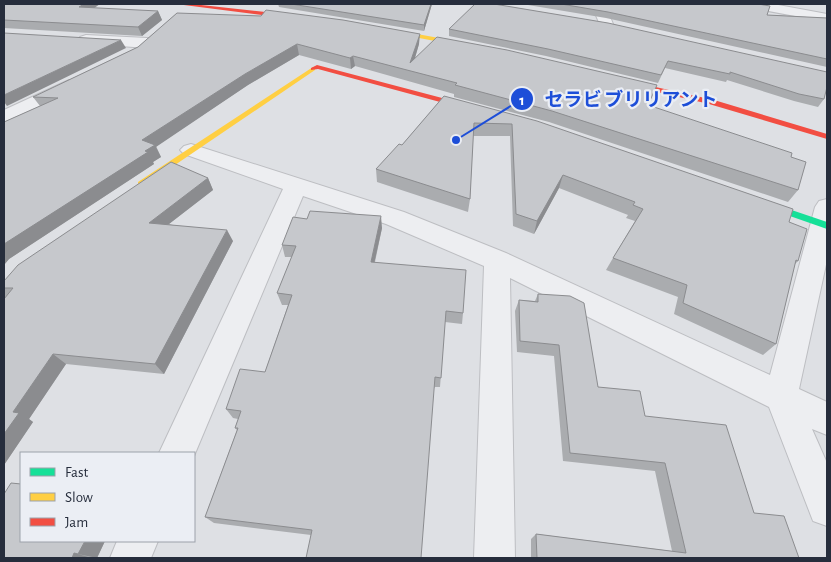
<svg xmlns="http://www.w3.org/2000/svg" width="831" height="562" viewBox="0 0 831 562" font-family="'Alegreya Sans','Noto Sans JP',sans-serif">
<rect width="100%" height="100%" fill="#dee0e4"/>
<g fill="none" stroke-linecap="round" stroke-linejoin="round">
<defs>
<path id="street" d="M591 4H605L613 24 611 27H601Z
M745 4H773L827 14V22L752 8Z
M86 35 147 38 153 40 155 43 153 46 147 48 80 43 78 40 80 37Z
M69 80 75 81 78 85 75 89 11 121 4 123V110Z
M191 144 404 212 506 253 770 375 815 207 819 201 827 199V260L799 389 827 402V435L812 429 827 463V526L813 521 769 407 510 278 515 558H474L484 266 386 224 303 196 194 456V453H159L283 189 184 154 180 150 184 146Z
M117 541H158L151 558H110Z"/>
</defs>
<!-- street casing -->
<use href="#street" stroke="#bdbec2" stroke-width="2"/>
<!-- street -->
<use href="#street" fill="#edeef1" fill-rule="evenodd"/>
<!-- fast -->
<path fill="#16e098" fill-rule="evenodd" d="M756 198 827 222V229L753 203 751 201Z"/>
<!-- slow -->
<path fill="#ffcf43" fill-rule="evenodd" d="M384 28 472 44 475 46 472 48 382 31V29Z
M313 67 315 68V70L144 186H138V182Z"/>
<!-- jam -->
<path fill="#f24e42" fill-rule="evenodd" d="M176 4H192L302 16 305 18 302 20Z
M317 65 480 108 481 110 477 112 318 69 311 70V68Z
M615 78 714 100 827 134V139L709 104 615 82Z"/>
</g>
<!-- wall -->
<path fill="#aaacaf" d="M278 4H432L424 31 279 7Z
M494 4 824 99 818 107 794 101 727 80 726 82 665 68 658 83 546 56 449 36V29Z
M522 4H758L767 15 827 18V67L606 18Z
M4 5 158 11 162 20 142 36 4 28Z
M177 13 419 44 415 58 648 105 791 157 798 190 788 202 549 122 454 97V94L355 66 351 69 299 55 248 85 156 146 161 157 153 162 154 164 9 259 4 265V122L40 106 33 97 138 47Z
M444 96 789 222 798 261 795 264 776 344 763 355 674 314 678 297 606 270 613 258 635 221 626 218 628 215 559 188 534 234 513 226 510 136H473L470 199 468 212 377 182 376 169 402 145Z
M208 178 213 190 169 224 233 241 164 374 66 364 29 419 33 422 4 465 5 297H4V281Z
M382 228 375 262 463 313 462 324 445 322 440 387H435L311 535 214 523 205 517 237 430 235 428 238 419 233 418 226 409 265 372 288 305H282L277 293 292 257H285L282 245Z
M538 294 598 387 645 416 754 513 799 558H531V539L536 534 672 551 655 471 563 461 554 356 517 352 515 311 519 300 535 301Z
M105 541 97 558H4Z"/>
<!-- shaded-wall -->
<path fill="#8b8c8f" d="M84 4H100L83 16 79 7Z
M431 4H432L424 31V25Z
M158 11 162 20 142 36 138 27Z
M420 34 419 44 411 71 410 63Z
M121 40 126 48 7 106 4 102V95Z
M297 44 299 55 248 85 156 147 161 157 153 162 154 164 9 259 4 265V244L142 140 245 74Z
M353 56 355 66 351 69 350 58Z
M563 175 559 188 534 234 537 221Z
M208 178 213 190 156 234 149 223Z
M381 216 382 228 372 273 371 262Z
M227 230 233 241 164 374 155 364Z
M53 354 66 364 29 419 33 422 4 465V434L13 412Z
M85 541H105L97 558 78 554Z
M74 553 92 558H72Z"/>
<!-- building -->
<path fill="#c6c8cc" stroke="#8b8c8f" d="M6 4H84L79 7 158 11 138 27 4 20V5Z
M291 4H431L424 25Z
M475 4H494L608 23 827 72V87L824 99 799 94 730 72V74L668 61 661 75 548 49 449 29Z
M561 4H758L770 6 767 15 827 18V59L608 12Z
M266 10 343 20 420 34 410 63 437 37 507 50 657 85 648 105 792 153 791 157 806 162 798 190 552 111 455 85 457 83 353 56 350 58 297 44 245 74 142 140 155 145 145 151 148 152 4 244V122L58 98 33 97 138 47 177 13 261 16Z
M4 33 121 40 4 95Z
M444 96 537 121 793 209 789 222 807 229 798 261 796 260 776 344 683 303 687 285 613 258 643 209 633 205 635 202 563 175 537 221 516 214 512 124 474 123 470 199 376 169 399 144 402 145Z
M171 162 208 178 149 223 227 230 155 364 53 354 13 412 19 413 4 434V299L13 288H4V281L18 265Z
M310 211 381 216 371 262 466 270 463 313 446 311 441 378 435 377 421 558H306L312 530 205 517 238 428H235L241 411 226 409 240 369 265 372 292 295 277 293 296 246 282 245 293 217 307 219Z
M538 294 570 296 584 303 598 387 640 391 645 416 726 425 754 513 784 516 799 558H537L536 534 686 553 665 463 570 453 559 345 520 341 519 300 538 302Z
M11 483 21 484V541H85L78 554 74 553 72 558H4V494Z"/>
<!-- callouts -->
<path fill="none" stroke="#1d4ed8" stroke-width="2" d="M456 140L522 99"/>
<g fill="#1d4ed8" stroke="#ebeef4" stroke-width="2">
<circle cx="456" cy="140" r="5"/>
<circle cx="522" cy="99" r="12"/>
</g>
<g font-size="15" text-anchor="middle" font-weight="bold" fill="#fff">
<text x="522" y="105">1</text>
</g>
<g font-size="19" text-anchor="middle" font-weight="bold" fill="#1d4ed8" stroke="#ebeef4" stroke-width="4.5" stroke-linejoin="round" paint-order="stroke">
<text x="631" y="106">セラビ ブリリアント</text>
</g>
<!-- border -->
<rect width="831" height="562" fill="none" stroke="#262d3c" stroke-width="10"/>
<!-- legend -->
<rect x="20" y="452" width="175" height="90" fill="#ebeef4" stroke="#9ca1aa"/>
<rect x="30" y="468" width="25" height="8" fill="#16e098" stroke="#9ca1aa"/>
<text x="65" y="477" font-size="15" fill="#262d3c">Fast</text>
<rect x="30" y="493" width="25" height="8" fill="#ffcf43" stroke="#9ca1aa"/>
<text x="65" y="502" font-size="15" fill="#262d3c">Slow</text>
<rect x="30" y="518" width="25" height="8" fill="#f24e42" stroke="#9ca1aa"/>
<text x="65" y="527" font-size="15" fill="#262d3c">Jam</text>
</svg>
